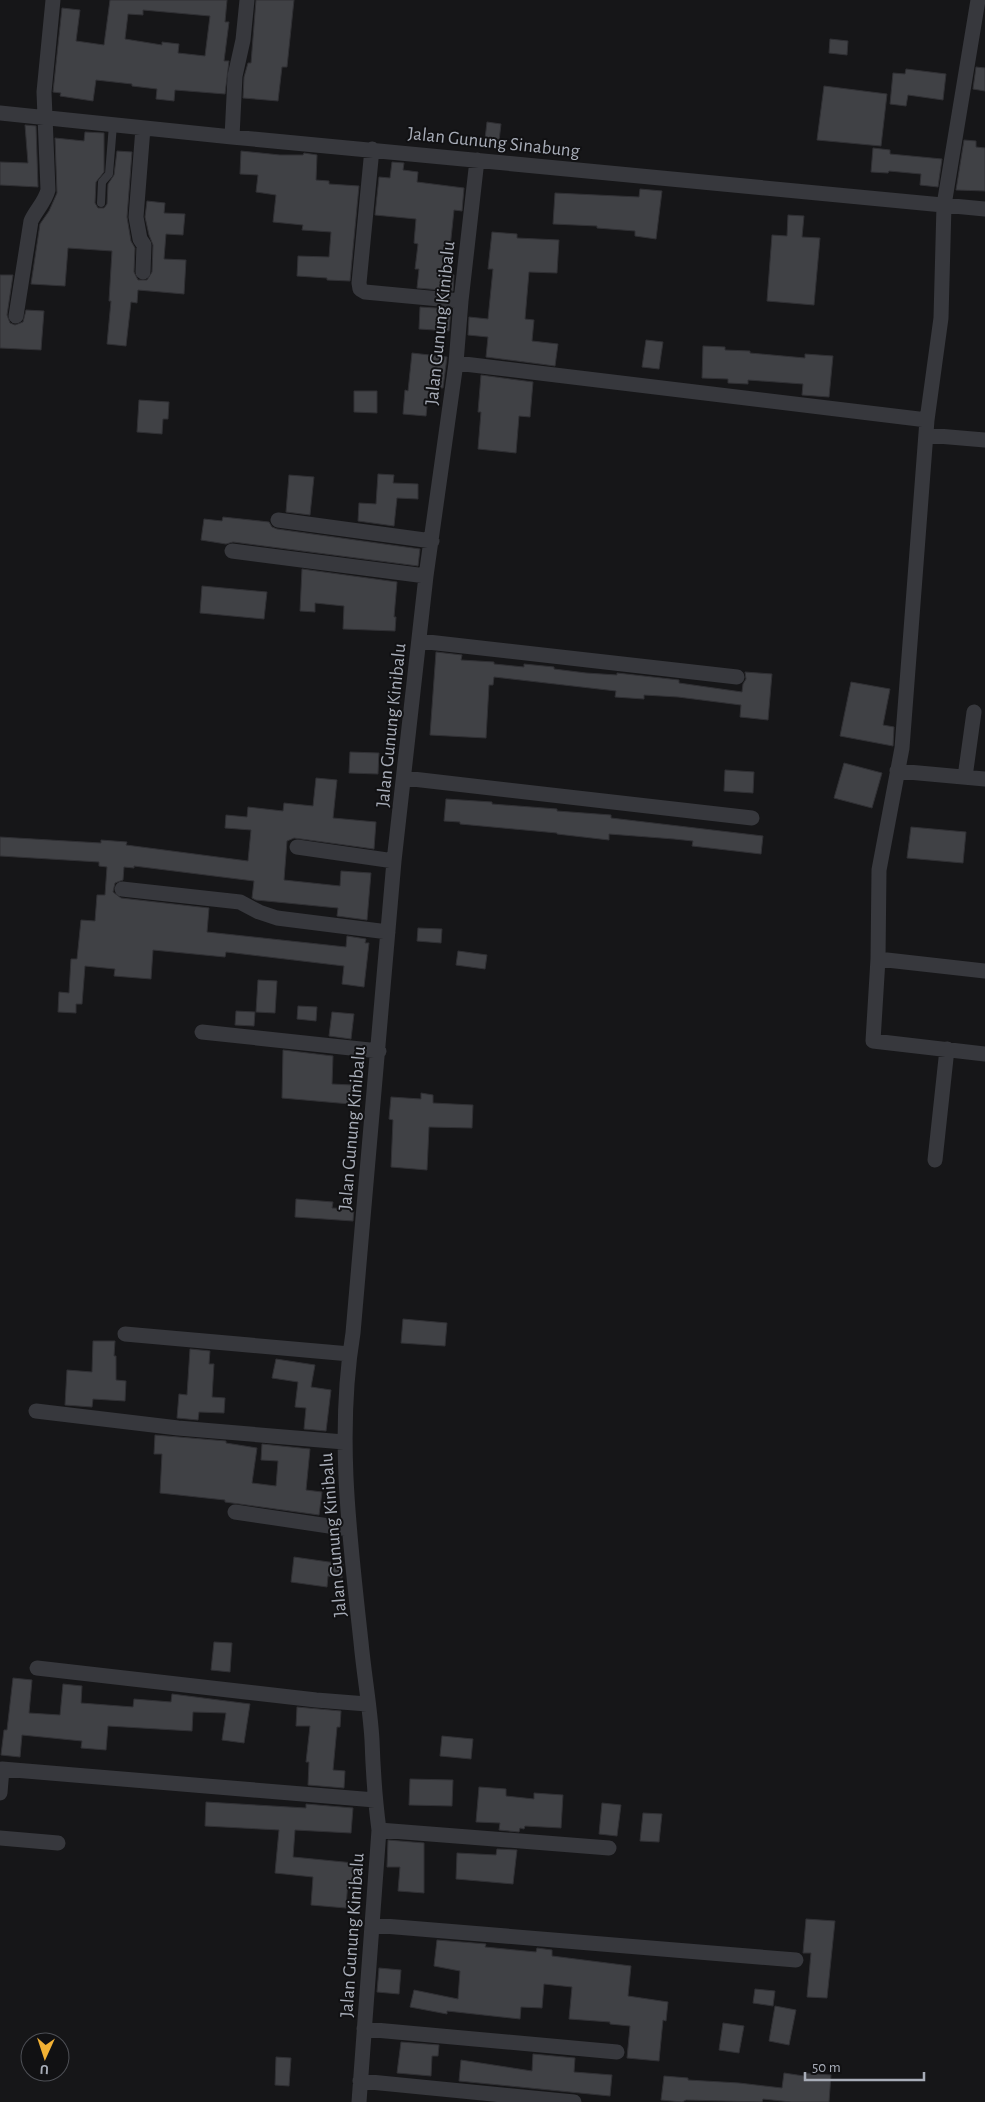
<svg xmlns="http://www.w3.org/2000/svg" width="985" height="2102" viewBox="0 0 985 2102" font-family="'Alegreya Sans',sans-serif">
<rect width="100%" height="100%" fill="#161618"/>
<!-- building -->
<path fill="#404145" stroke="#303034" fill-rule="evenodd" d="M110 0H227L225 22H229L224 61H229L225 94 175 90 174 101 156 99 157 89 132 86V84L96 80 93 101 60 96 61 93 53 92 62 8 80 10 76 41 104 45ZM143 10 210 16 205 56 178 53 179 44 162 42V45L125 39 128 14 143 15Z
M256 0H294L287 67H282L278 101 243 98 244 77 248 63H251Z
M830 39 848 41 847 55 829 53Z
M976 67 985 68V91L973 89Z
M906 69 946 74 943 100 908 95 906 106 890 104 893 73 905 74Z
M824 86 887 94 881 146 817 140Z
M487 122 501 124 499 141 485 139Z
M25 125 36 126 38 187 0 185V162L28 163Z
M85 132 104 133V172L96 182 95 203 98 208H104L107 204 108 184 114 175 117 151 132 152 127 217 131 241 135 248 134 272 138 280H147L152 272 153 245 149 235 145 217 147 201 165 203 164 213 185 214 183 235 166 234 164 259 186 260 184 294 138 290 137 303 131 302 126 346 107 344 111 301H109L112 251 68 248 65 286 31 284 40 224 49 211 57 193 55 138 84 141Z
M964 140 976 141V147L985 148V191L956 190Z
M873 148 890 150V154L942 159 938 187 920 185 921 174 889 171 888 173 871 172Z
M241 151 280 155H303L304 153 317 155 316 180 329 181V184L359 186 350 281 327 280V278L297 276 298 256 329 257 331 232 302 230 303 225 273 222 276 195 256 192 258 175 240 174Z
M392 162 404 163 403 170 418 172 417 182 464 188 462 211 454 210 450 248 445 247 442 274 454 275 453 291 417 288 419 269H415L418 244 414 243 416 219 375 215 379 177 390 178Z
M640 189 662 191 656 239 635 236V231L597 228V226L553 224 555 193 639 197Z
M788 215 804 216 802 237 820 238 814 305 767 301 772 235 787 236Z
M492 232 517 234V238L559 240 557 273 529 272 525 319 534 320 532 341 558 344 555 366 486 357 488 337 468 335 469 317 488 319 493 269H488Z
M0 275H13L7 315 10 323 15 325 23 322 26 310 44 311 41 350 0 348Z
M420 307 451 309 449 331 419 329Z
M646 340 663 342 659 369 642 367Z
M703 346 725 347V350L750 351V353L805 358V354L833 356 829 397 802 395 803 384 748 380V384L728 383V379L702 378Z
M412 353 447 357 443 388 429 387 426 416 403 414 405 390 408 391Z
M481 375 533 382 530 417 519 416 516 453 478 449 481 412H478Z
M354 391H377V413L354 412Z
M139 400 169 402 168 419H163L162 434 137 432Z
M378 474 394 475 393 483 418 484V499L397 498 394 526 358 521 359 503 376 504Z
M289 475 314 477 310 515 286 512Z
M223 517 269 522 272 527 277 529 420 549 418 566 233 542 226 544 201 540 204 519 222 521Z
M302 569 397 582 394 617H396L395 631 343 629 344 606 315 603V612L300 611Z
M202 586 267 592 264 619 200 613Z
M436 652 462 655 461 660 494 662V664L524 667V664L554 667V669L586 673 617 675V673L679 680V683L742 692 743 684 746 679 745 672 772 674 768 720 740 717 741 705 678 697 644 695V699L615 697 616 691 494 677 493 685H489L486 738 430 735Z
M851 682 890 689 883 725 894 727 893 746 840 736Z
M350 752 379 753 378 774 349 773Z
M844 763 882 773 872 808 834 798Z
M725 770 754 772 753 793 724 791Z
M316 778 337 780 333 818 376 822 374 849 294 838 287 841 284 880 340 886 341 871 371 873 367 920 337 916 338 908 256 900 252 898 254 881 134 866V868L124 867 123 880 115 883 113 892 121 898 209 908 207 932 346 947 347 936 366 939 365 943H369L364 987 342 984 344 966 226 952 225 957 153 950 151 979 114 976 115 969 85 966 82 1004H76V1013L58 1012 59 992 69 993 71 959H77L81 920 95 921 97 895H105L107 867 99 866V862L0 856V837L101 843V840L127 842 126 845 248 861 251 830 225 828 226 815 247 817 248 807 283 811 284 803 313 806Z
M446 799 492 802V804L557 809V811L611 815V818L763 836 761 854 692 846 693 841 674 839 609 834V840L557 834V833L460 824V822L444 821Z
M911 827 966 832 963 863 907 858Z
M418 928 442 929 441 943 417 941Z
M458 951 487 955 485 969 456 965Z
M258 980 277 981 275 1013 256 1012Z
M298 1006 317 1007 316 1021 297 1019Z
M236 1011 255 1012 254 1026 235 1025Z
M332 1012 354 1014 351 1039 329 1036Z
M283 1050 333 1056 332 1084 352 1085 350 1104 282 1098Z
M421 1093 433 1095V1103L473 1105 472 1128 429 1127 427 1170 391 1167 393 1120 389 1119 391 1097 421 1099Z
M296 1199 333 1202 332 1208 354 1209 353 1221 295 1217Z
M403 1319 447 1323 445 1346 401 1343Z
M93 1341H115L114 1356H116V1380L126 1381 125 1401 93 1399 92 1407 65 1405 67 1370 92 1372Z
M190 1349 210 1351 209 1364H214L212 1397 225 1398 224 1413 199 1412 198 1420 177 1418 179 1394 187 1395Z
M276 1359 315 1365 311 1387 331 1390 326 1431 304 1429 306 1408 295 1407 298 1382 272 1378Z
M155 1435 226 1441V1443L257 1448 252 1483 276 1486 278 1461 261 1460 262 1444 310 1449 306 1490 322 1492 319 1515 225 1502V1500L160 1493 162 1454H154Z
M294 1557 343 1564 342 1578 328 1576 327 1587 291 1582Z
M214 1642 232 1643 230 1672 211 1670Z
M13 1678 32 1680 29 1713 60 1715 63 1684 82 1686 81 1703 133 1707 134 1699 171 1702 172 1694 250 1704 244 1743 222 1740 226 1713 193 1712 192 1731 108 1726 106 1750 81 1748 82 1741 22 1735 20 1757 1 1755 4 1730H7Z
M297 1707 341 1711 340 1727H337L333 1770 345 1771 344 1788 308 1785 309 1762H306L310 1726H296Z
M442 1736 473 1739 471 1759 440 1756Z
M410 1779 453 1780 452 1806 409 1805Z
M479 1787 506 1789V1796L534 1799V1793L563 1795 561 1828 525 1826 524 1829 520 1828 519 1832 499 1830 500 1823 476 1822Z
M206 1802 306 1808V1804L353 1808 351 1833 295 1830 293 1857 354 1863 352 1881 348 1880 346 1908 311 1905 313 1877 275 1873 279 1830 205 1826Z
M602 1803 621 1805 617 1836 599 1834Z
M643 1813 662 1814 659 1842 640 1841Z
M388 1840 424 1843V1893L398 1891 400 1867H387Z
M497 1849 517 1850 513 1884 456 1879 457 1853 496 1855Z
M806 1919 835 1921 827 1998 807 1997 811 1953H803Z
M437 1940 486 1944 485 1947 536 1952 537 1948 552 1950V1956L631 1966 628 1996 668 2002 666 2021 663 2020 659 2061 627 2058 630 2026 610 2024V2022L569 2019 572 1987 544 1984 542 2008 521 2007 520 2019 447 2011V2014L410 2007 414 1990 458 1999 460 1971 434 1966Z
M379 1968 401 1970 399 1994 377 1992Z
M755 1989 775 1991 773 2006 753 2003Z
M775 2006 796 2010 789 2045 769 2041Z
M723 2023 744 2026 739 2053 719 2050Z
M401 2042 439 2045 438 2056H432L431 2076 397 2073Z
M533 2054 575 2058 574 2072 612 2075 610 2096 459 2081 461 2060 532 2071Z
M276 2057 291 2058 289 2086 275 2085Z
M784 2073 804 2076V2073L831 2075 829 2102H791L763 2099 762 2102 686 2100 682 2102 661 2100 664 2076 688 2078V2080L739 2083 782 2088Z"/>
<g fill="none" stroke-linecap="round" stroke-linejoin="round">
<!-- service -->
<path stroke="#37383d" stroke-width="8" d="M101 203 102 182 109 174 113 125"/>
<!-- minor -->
<path stroke="#37383d" stroke-width="15" d="M978 0 944 205 941 318 927 420 902 748 879 870 878 959 985 971
M0 113 232 137 985 209
M232 137 235 76 243 40 247 0
M372 149 359 283 360 289 365 292 461 301
M143 272 144 245 140 239 136 217 143 128
M16 316 31 221C36 210 45 202 48 190L44 92 53 0
M456 363 927 420
M926 435 985 440
M278 520 432 541
M232 551 426 576
M419 641 737 677
M897 771 985 779
M965 777 974 712
M404 778 752 818
M297 847 394 861
M122 889 240 902 259 912 277 918 388 932
M878 959 873 1041 985 1054
M202 1032 379 1051
M935 1160 947 1049
M125 1334 350 1354
M36 1411 178 1428 344 1442
M235 1512 349 1529
M37 1668 316 1700 367 1704
M0 1793 2 1769 375 1800
M379 1830 609 1848
M0 1838 58 1843
M372 1925 796 1960
M364 2029 617 2052
M360 2081 574 2102
M359 2102 379 1830C375 1800 373 1770 372 1740 370 1707 364 1675 361 1642 350 1540 336 1436 353 1333L394 861 426 576 456 363 461 301 477 160"/>
</g>
<g text-anchor="middle" stroke-width="4" stroke-linejoin="round" paint-order="stroke">
<!-- street labels -->
<g font-size="19" fill="#a8adb8" stroke="#111113">
<text transform="translate(494 141) rotate(6)" y="7">Jalan Gunung Sinabung</text>
<text transform="translate(439 323) rotate(-84)" y="7">Jalan Gunung Kinibalu</text>
<text transform="translate(390 725) rotate(-84)" y="7">Jalan Gunung Kinibalu</text>
<text transform="translate(351 1128) rotate(-85)" y="7">Jalan Gunung Kinibalu</text>
<text transform="translate(332 1535) rotate(-95)" y="7">Jalan Gunung Kinibalu</text>
<text transform="translate(351 1935) rotate(-86)" y="7">Jalan Gunung Kinibalu</text>
</g>
</g>
<!-- north arrow -->
<g transform="translate(45 2057) rotate(183)"><circle r="24" fill="#111113" stroke="#4d4f55"/>
<path d="M0-4L9 19L0 12L-9 19Z" fill="#f2b134"/>
<text y="-8" font-size="14" font-weight="bold" text-anchor="middle" fill="#a8adb8">U</text>
</g>
<!-- scale -->
<path d="M805 2072v8h119v-8" fill="none" stroke="#a8adb8" stroke-width="2.5"/>
<text x="812" y="2072" font-size="15" fill="#a8adb8" stroke="#111113" stroke-width="4" paint-order="stroke">50 m</text>
</svg>
